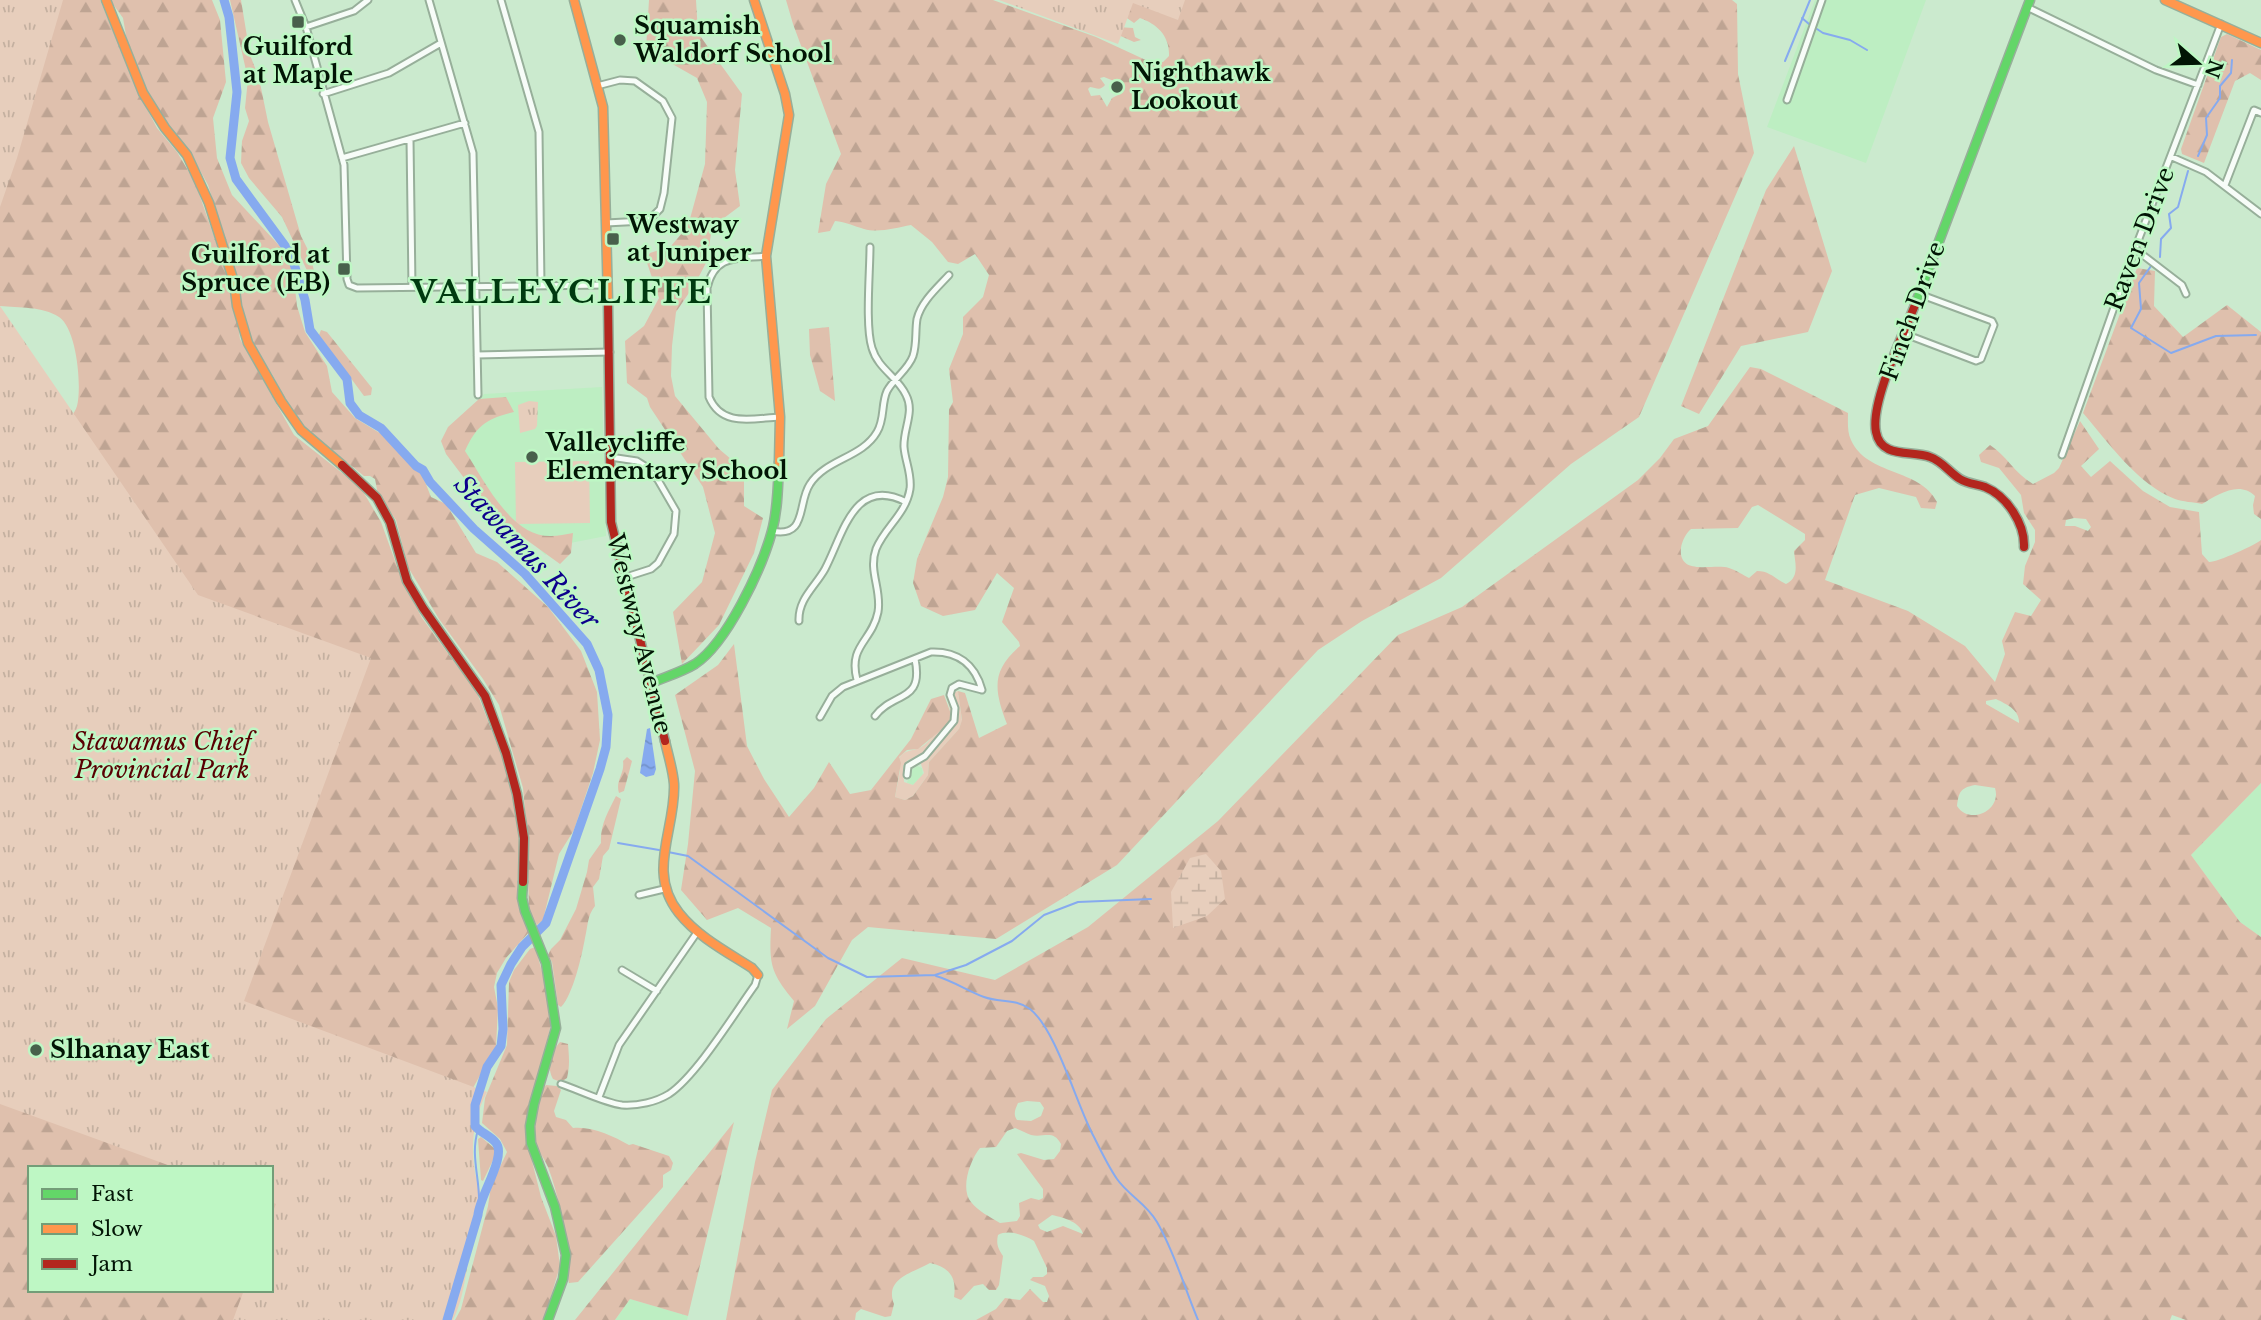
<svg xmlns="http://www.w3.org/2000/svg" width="2261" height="1320" viewBox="0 0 2261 1320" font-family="'Libre Baskerville',serif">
<defs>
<pattern id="forest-firs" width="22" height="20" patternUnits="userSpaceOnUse" patternTransform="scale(1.75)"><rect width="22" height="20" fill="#dfc0ad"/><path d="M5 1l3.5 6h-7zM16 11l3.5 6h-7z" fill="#bea493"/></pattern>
<pattern id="wetland-marsh" width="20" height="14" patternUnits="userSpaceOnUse" patternTransform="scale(1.75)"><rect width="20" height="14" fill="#e7cebc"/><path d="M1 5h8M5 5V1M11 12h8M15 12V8" fill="none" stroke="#c4b0a0"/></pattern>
<pattern id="park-tufts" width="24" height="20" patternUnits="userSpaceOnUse" patternTransform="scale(1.75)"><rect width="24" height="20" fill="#e7cebc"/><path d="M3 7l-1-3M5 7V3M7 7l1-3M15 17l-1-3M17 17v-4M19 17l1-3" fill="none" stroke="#c4b0a0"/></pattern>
<pattern id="water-ripples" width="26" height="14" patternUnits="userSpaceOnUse" patternTransform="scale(1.75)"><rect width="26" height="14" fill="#86aaef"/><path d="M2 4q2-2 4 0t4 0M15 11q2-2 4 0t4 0" fill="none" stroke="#7291cb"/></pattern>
</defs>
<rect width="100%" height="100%" fill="#cbeace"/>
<!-- built -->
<path fill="#bdeec2" d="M1815 0H1926L1866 163 1767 127Z
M602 387 606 536 565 544 545 555 472 478 449 437 484 394Z
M917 766 922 768 923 775 913 785 907 783 911 770Z
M2261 783V937L2240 922 2191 855Z
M630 1299 688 1316 687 1320H615Z"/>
<!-- grass -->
<path fill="#e7cebc" d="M589 461 590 523 516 524 515 462Z
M958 691 962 721 959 729 929 762 928 775 913 796 905 800 895 797 900 771 899 758C906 749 910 752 919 748 929 745 944 722 951 714L946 694 954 715 952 722 920 757 908 760 903 766 904 782 913 785 924 773 920 761 957 722 958 708 953 693Z"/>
<!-- forest -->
<path fill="url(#forest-firs)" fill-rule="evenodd" d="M0 0H100L140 96 157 128 177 152 195 182 227 274 234 298 240 339 294 435 361 488 381 522 403 583 422 618 477 693 503 759 515 797 520 836 517 892 519 909 530 931 506 958 497 973 494 987 498 1008 496 1046 473 1088 442 1320H0V373L65 425C69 419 75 413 77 406 82 387 77 329 59 317 42 306 19 308 0 306ZM30 1168H271V1290H30Z
M110 0H212L220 20 226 82 213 118 217 158 232 195 289 256 293 271 297 306 305 332 327 366 332 392 355 418 383 435 422 474 431 497 446 504 476 553 497 562 548 607 581 651 597 692 600 740 593 773 574 830 559 854 543 920 537 925 529 911 527 832 523 788 499 705 483 679 439 619 408 567 396 520 378 495 375 479 370 476H364L307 430 291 410 272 374 250 341 232 260 208 185 191 154 168 127 145 92 130 59 123 18Z
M230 0H241L250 55 259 78 268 122 301 236 310 254 314 271 310 277 282 217 249 178 241 163 242 141 249 121 245 108 248 79Z
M649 0H696L698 33 742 94 735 170 740 206 712 227 707 261 695 284 676 312 672 346 671 376 675 396 719 449 744 470V506L763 518 754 553 719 625 682 664 673 612 702 582 715 533 703 487 650 407 647 398 627 383 625 341 644 326 659 298 646 260 650 253 671 246 688 226 705 164 707 102 697 78 646 49Z
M786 0H993L1096 37 1150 62H1163L1169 56C1170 36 1157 24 1140 18L1134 23 1124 16 1118 27 1133 28 1135 37 1141 40 1134 42 1040 0H1732L1737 4 1738 74 1754 153 1639 417 1571 464 1441 578 1362 621 1318 650 1117 865 996 939 868 927 852 940 815 1006 787 1029 794 1001C771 973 769 965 771 928L738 908 707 920 681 890 688 844 695 771 675 695 718 665 734 644 747 746 764 779 789 817 814 788 829 762 850 794 871 790 911 739 931 699 944 695 951 714 950 720 941 730 918 749 907 750 899 757 901 763 895 797 905 800 913 796 928 775 929 762 959 729 962 720 958 691 965 693 979 738 1007 724C994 690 991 671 1020 646L1019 642 1002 622 1014 588 997 573 975 610 943 616 921 606 913 583 917 559 943 497 948 477 949 409 953 402 949 369 963 334V317L983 297 989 275 975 254 958 264 948 262 932 242 911 225C896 228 878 233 864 229 854 226 846 222 835 221L830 231 818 233 826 184 841 154 793 24ZM1104 77 1119 83 1123 90 1122 93 1112 98 1107 107 1100 95 1091 96 1088 89 1090 87C1097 88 1100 91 1105 85L1100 78Z
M2227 34 2261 50V80L2250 73 2235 81 2204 163 2182 154 2181 149 2221 37Z
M1794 146 1832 271 1808 332 1741 346 1699 414 1681 406 1766 190Z
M2137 268 2155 271 2154 306 2183 337 2227 305 2261 332V519L2254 514 2253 505 2255 496C2239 480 2217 495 2202 504 2193 502 2183 502 2175 499 2138 485 2108 442 2083 413Z
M829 327 835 401 820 391 810 355 809 329Z
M321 330 327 332 372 388 371 395 364 396 319 335Z
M1750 367 1761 369 1848 413C1848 421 1847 432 1851 440 1867 476 1920 468 1937 502L1935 509 1921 508 1916 497 1879 488 1855 495 1825 580 1908 611 1965 646 1995 682 2005 654 2002 641 2015 612 2031 616 2041 600 2023 584 2025 566 2035 542V530L2024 513 2021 495 1999 468 1981 462 1979 455 1990 445C2006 455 2015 474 2033 484L2054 473 2059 468 2080 421 2099 449 2081 466 2091 477 2110 461 2143 491 2170 507 2199 512 2202 554 2209 562C2215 563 2256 545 2261 540V783L2191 855 2240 922 2261 937V1320H2186L2172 1315 2170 1320H976L996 1309 1005 1298 1020 1300 1030 1289 1043 1302H1047L1049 1296 1045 1286 1030 1280 1033 1277H1043L1047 1274V1268L1034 1241C1025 1235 1008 1229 998 1235 996 1244 998 1248 1003 1256L999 1285 996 1290H989L983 1284 974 1286 961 1300 954 1297C957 1277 949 1267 930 1263 913 1273 884 1278 894 1304L891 1316 885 1317 861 1309 856 1313 855 1320H726L755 1162 772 1090 826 1019 902 958 995 980 1088 927 1218 821 1398 635 1462 607 1638 480 1660 458 1674 439 1708 426ZM1758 505 1805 534V540L1794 551C1795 563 1800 577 1786 584 1775 579 1770 571 1757 571L1749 578C1743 575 1736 570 1729 568 1714 563 1678 577 1681 548 1682 541 1686 533 1691 529L1738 528 1752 507ZM2074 518 2086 519 2091 527 2088 531 2075 526H2065L2066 520ZM1996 699C2006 704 2020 710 2019 723L1986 704V701ZM1975 785 1995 788C2002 810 1970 826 1957 806 1959 792 1960 788 1975 785ZM1027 1101 1040 1102 1044 1108 1041 1116 1031 1121 1017 1120C1013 1114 1015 1110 1018 1103ZM1015 1128C1020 1130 1026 1133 1031 1135 1044 1138 1053 1129 1061 1144L1060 1151 1054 1159 1044 1160 1021 1153 1017 1154 1043 1189V1198L1039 1200 1031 1198 1019 1203 1020 1216 1017 1221 1000 1223C990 1217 978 1211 971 1202 960 1189 970 1160 980 1148L996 1147 1007 1131ZM1052 1215C1065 1218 1080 1222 1083 1234L1063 1226 1047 1232 1040 1229 1038 1225Z
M506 397 514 412C486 419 477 425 465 451 484 480 511 537 551 536 558 536 566 534 573 533L571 553 560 564 492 515 446 454 441 441 448 427 479 399Z
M627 757 632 761 624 791 619 793C615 780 625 774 623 761Z
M616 796 621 799 609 849 603 856 599 879 593 887 595 906C587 916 588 926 585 938 582 955 573 995 561 1007L558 1005 552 962 548 955 551 949 560 940 576 909 587 872 589 860 601 843C600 825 608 812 616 796Z
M535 947 545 982 552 1020 525 1133 541 1197 556 1236 560 1266 544 1320H455L461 1309 488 1206 491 1186 507 1152 500 1139 482 1123 485 1098 507 1045 509 982 514 970 530 949Z
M560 1042 568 1044C569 1056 570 1066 567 1078L561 1082 553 1079C546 1067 551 1052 560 1042Z
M546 1085 557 1086 561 1090 554 1111 556 1117 566 1120 573 1128C592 1126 613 1136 629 1145L633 1144 669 1156 673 1163 671 1170 663 1175V1187L578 1282 569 1283C566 1273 572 1264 569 1251 563 1223 558 1193 548 1167 544 1158 538 1151 535 1142 531 1127 536 1096 546 1085Z
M734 1122 688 1316 630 1299 615 1320H575Z
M481 1137 494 1148 495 1156 483 1181 481 1180 478 1139Z"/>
<!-- wetland -->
<path fill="url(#wetland-marsh)" d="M1206 854 1221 871 1225 899 1207 916 1173 928 1171 892 1190 858Z"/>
<!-- park -->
<path fill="url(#park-tufts)" d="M0 0H63L17 158 0 207Z
M999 0H1185L1178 20 1133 3 1118 44Z
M0 306 198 595 371 658 244 1001 487 1092C474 1117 470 1144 475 1172 477 1184 483 1196 482 1209 482 1225 473 1241 469 1257 465 1278 463 1300 453 1320H233L244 1290H271V1216L276 1204 271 1202V1168H176L0 1104Z
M529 401 538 402 537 426 535 429 520 433 518 405Z"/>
<!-- water -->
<path fill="url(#water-ripples)" d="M650 728 656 769 654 775 646 777 640 773 647 729Z"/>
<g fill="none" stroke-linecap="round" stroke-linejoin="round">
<!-- stream -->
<path stroke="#86aaef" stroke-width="2" d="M1802 18 1809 24
M1817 29 1823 33 1850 40 1867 50
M1785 61 1810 0
M2198 156 2207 135 2206 118 2220 98V86L2231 73 2232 60
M2160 257 2161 239 2171 228 2169 214 2178 207 2188 171
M2151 266 2139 283 2141 309 2131 328 2171 353 2216 336 2256 335
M618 843 659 850
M668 852 688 856 828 958 867 977 935 975 966 965 1012 941 1044 915 1078 902 1151 899
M936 976C953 981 968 991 984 997 1000 1003 1015 998 1030 1009 1056 1029 1077 1106 1094 1137 1101 1151 1108 1166 1117 1179 1128 1195 1147 1204 1157 1222 1175 1253 1184 1287 1198 1320
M478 1130C470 1155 480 1178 479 1203"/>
<!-- river -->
<path stroke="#86aaef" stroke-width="9" d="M224 0 229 17 237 92 230 158 236 179 291 254 305 300 310 330 347 379 350 403 359 415 381 428 416 466 423 470 430 482 474 529 525 574 587 644 599 670 608 715 606 747 600 769 546 923 522 947 511 964 501 985 503 1029 501 1046 487 1067 475 1105V1126C481 1133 491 1136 496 1143 507 1156 479 1197 478 1215L447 1320"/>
<defs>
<path id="street" d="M295 0 306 27 344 165 347 279 349 285 357 288 608 285
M429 0 473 153 478 395
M501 0 539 132 541 285
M2027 7 2156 70 2198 85
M306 27 354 11 368 0
M597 86 620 80 635 81 663 101 672 118 664 193 660 209 652 217 644 221 606 223
M323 94 389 73 441 43
M1787 100 1822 0
M410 139 412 287
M2172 157 2206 172 2261 214
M342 158 465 123
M2225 185 2254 110 2261 113
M2135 249 2182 285 2186 294
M766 256C737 259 715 254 707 288L709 397C722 428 753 418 780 417
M1905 334 1976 361 1981 359 1994 325 1992 321 1919 294
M477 355 610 352
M2062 455 2130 262 2221 24
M610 457 637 461 645 466 658 480 676 511 674 534 658 563 651 569 623 578
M772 531C808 538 797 503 810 484 826 459 862 458 877 432 885 419 881 404 887 391 894 378 908 370 913 356 917 344 915 331 917 319 921 302 937 288 949 275
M799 621C798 599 815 587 825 569 843 535 854 475 906 502
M857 680C848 645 872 642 878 612 882 590 868 571 876 549 885 527 906 514 910 489 912 474 905 461 904 447 903 429 915 412 906 395 898 377 878 369 872 348 865 326 870 272 870 247
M875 716C894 691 924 703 915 659
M820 717 832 696 843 687 931 652C957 651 975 664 982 690
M907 775 908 766 925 756 954 721 955 708 950 695 952 688 959 684 982 690
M639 895 664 889
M622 970 657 991
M561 1084C579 1090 605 1103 622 1105 638 1106 656 1102 669 1094 697 1075 734 1014 755 985L758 975
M599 1097 619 1045 698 931"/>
<path id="fast" d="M1915 305 2030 0
M651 683C665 677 682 672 695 664 727 643 762 568 772 531 778 509 778 484 779 462
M523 882 522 898 525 911 546 963 556 1028 534 1104 530 1126 531 1143 555 1207 566 1255 563 1279 548 1320"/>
<path id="slow" d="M106 0 143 93 165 128 187 155 209 203 234 282 237 306 248 343 281 401 301 430 342 465
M574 0 603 107 608 302
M754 0 785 94 789 115 766 256 780 417 779 462
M2165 0 2261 43
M665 741C668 755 673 770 674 784 676 829 646 872 679 913 698 937 727 952 752 968L758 975"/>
<path id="jam" d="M608 302 611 522 665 741
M1915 305C1903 335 1870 403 1876 432 1881 459 1911 450 1930 457 1942 461 1949 472 1960 479 1968 484 1977 484 1985 487 2007 496 2025 524 2024 547
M342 465 377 498 390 522 407 581 423 608 485 696 506 753 517 794 524 838 523 882"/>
</defs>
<!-- street casing -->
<use href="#street" stroke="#97af9a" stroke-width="9"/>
<!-- fast casing -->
<use href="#fast" stroke="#97af9a" stroke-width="11"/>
<!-- slow casing -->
<use href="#slow" stroke="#97af9a" stroke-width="11"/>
<!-- jam casing -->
<use href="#jam" stroke="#97af9a" stroke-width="11"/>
<!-- street -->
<use href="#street" stroke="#f7fcf8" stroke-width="5"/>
<!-- fast -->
<use href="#fast" stroke="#63d668" stroke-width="8"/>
<!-- slow -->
<use href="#slow" stroke="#ff974d" stroke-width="8"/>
<!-- jam -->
<use href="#jam" stroke="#b3261e" stroke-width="8"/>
</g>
<!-- markers -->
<g fill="#48604b" stroke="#bef7c4" stroke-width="2.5">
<rect x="291" y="15" width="14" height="14" rx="3.5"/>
<circle cx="620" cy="40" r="7"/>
<circle cx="1117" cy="87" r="7"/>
<rect x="606" y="232" width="14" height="14" rx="3.5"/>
<rect x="337" y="262" width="14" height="14" rx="3.5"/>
<circle cx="532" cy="457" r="7"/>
<circle cx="36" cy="1050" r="7"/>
</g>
<g text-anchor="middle" stroke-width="5" stroke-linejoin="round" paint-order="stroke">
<!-- poi labels -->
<g font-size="24" font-weight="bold" fill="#021505" stroke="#bef7c4" text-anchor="start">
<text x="634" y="34">Squamish<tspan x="634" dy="28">Waldorf School</tspan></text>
<text x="298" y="55" text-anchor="middle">Guilford<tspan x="298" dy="28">at Maple</tspan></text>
<text x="1131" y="81">Nighthawk<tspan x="1131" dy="28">Lookout</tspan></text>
<text x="627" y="233">Westway<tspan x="627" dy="28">at Juniper</tspan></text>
<text x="330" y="263" text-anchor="end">Guilford at<tspan x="330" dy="28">Spruce (EB)</tspan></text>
<text x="546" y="451">Valleycliffe<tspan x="546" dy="28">Elementary School</tspan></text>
<text x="50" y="1058">Slhanay East</text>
</g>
<!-- street labels -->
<g font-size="24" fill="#021505" stroke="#bef7c4">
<text transform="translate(2140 239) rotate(-69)" y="8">Raven Drive</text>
<text transform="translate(1913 311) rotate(-70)" y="8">Finch Drive</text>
<text transform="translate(639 634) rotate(76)" y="8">Westway Avenue</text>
</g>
<!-- park labels -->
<g font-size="24" font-style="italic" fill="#590003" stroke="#bef7c4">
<text x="162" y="750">Stawamus Chief<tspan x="162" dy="28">Provincial Park</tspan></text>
</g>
<!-- water labels -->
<g font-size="26" font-style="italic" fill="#0d008c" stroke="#bef7c4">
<text transform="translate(527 552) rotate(47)" y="9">Stawamus River</text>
</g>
<!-- district labels -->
<g font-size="32" font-weight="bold" letter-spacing="2" fill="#003a10" stroke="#bef7c4">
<text x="562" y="303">VALLEYCLIFFE</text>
</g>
</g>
<!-- legend -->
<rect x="28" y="1166" width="245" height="126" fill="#bef7c4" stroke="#739d78" stroke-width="2"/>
<rect x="42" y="1189" width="35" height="10" fill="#63d668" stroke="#739d78" stroke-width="2"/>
<text x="91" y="1201" font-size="21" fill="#021505">Fast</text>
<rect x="42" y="1224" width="35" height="10" fill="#ff974d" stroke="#739d78" stroke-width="2"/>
<text x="91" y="1236" font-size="21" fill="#021505">Slow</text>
<rect x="42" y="1259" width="35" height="10" fill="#b3261e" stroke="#739d78" stroke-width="2"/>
<text x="91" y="1271" font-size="21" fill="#021505">Jam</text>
<!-- north arrow -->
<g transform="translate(2198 63) rotate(110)" stroke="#bef7c4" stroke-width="5" paint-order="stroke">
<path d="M0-5L12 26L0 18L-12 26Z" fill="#021505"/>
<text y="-10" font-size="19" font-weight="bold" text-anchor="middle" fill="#021505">N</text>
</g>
</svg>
